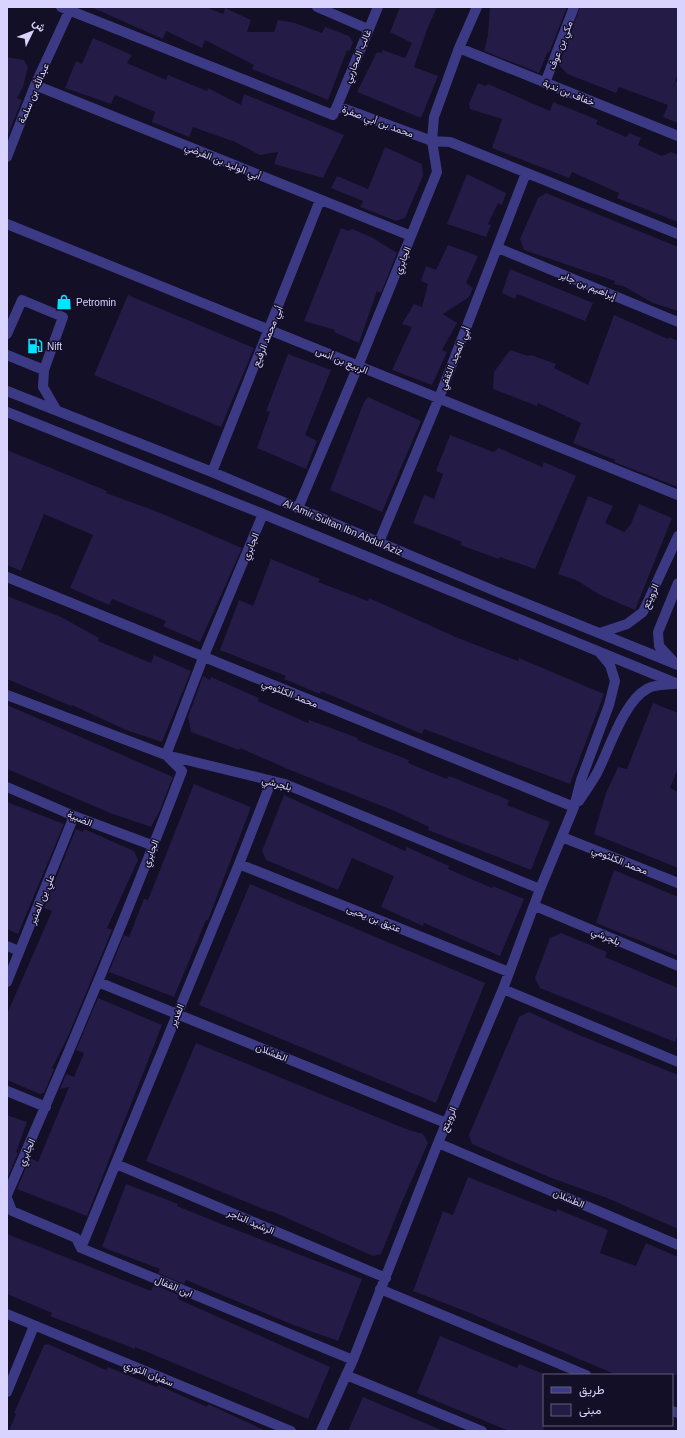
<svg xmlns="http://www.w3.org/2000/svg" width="685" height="1438" viewBox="0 0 685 1438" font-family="Helvetica,Vazirmatn,sans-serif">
<rect width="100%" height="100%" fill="#130f26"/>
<!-- building -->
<path fill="#241b47" d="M91 7H206L223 14 225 8 251 20 247 32H274L278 20 295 23 322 33 325 27 349 36 353 42 350 51 347 50 328 100 252 69 254 65 205 40 202 48 166 31 163 39Z
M400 7H437L428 27 414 67 438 76 421 118 357 92 377 52 381 53 383 50 405 58 412 43 390 32Z
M490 7H567L549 53 548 51 539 73 484 51 488 35Z
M580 7H678V73L672 90 676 81H678V123L663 117 668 105 619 87 616 93 567 74 559 65Z
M93 38 132 55 127 63 166 80 168 75 207 91 208 88 241 105 244 94 344 135 323 178 274 164 278 152 260 155 235 142 193 127 189 137 152 122 155 112 115 95 111 104 65 88 76 61 82 64Z
M7 57 24 60 28 67 23 87 17 98 22 100 7 137Z
M478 83 485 86 488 84 550 111 553 102 598 120 596 124 626 137 630 133 641 138 638 145 662 156 671 152 678 155V222L617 198 619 193 572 172 569 178 492 148 502 119 470 109 469 104Z
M385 147 422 164 423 176 405 218 396 221 360 207 363 201 331 188 337 176 368 189Z
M467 174 506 193 502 205 498 203 488 224 491 225 486 237 447 224Z
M546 193 678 247V311L653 303 623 286 614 284 615 281 524 250 520 239 538 198Z
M341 228 348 231 352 229 373 238 397 253 381 293 377 291 359 343 334 332 335 330 304 321Z
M448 245 478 256 466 283 473 288 469 297 443 314 457 323 442 350 447 352 432 385 392 370 412 327 402 324 414 304 422 307 428 284 421 281 426 266 436 270Z
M510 269 593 303 585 321 517 294 515 299 502 293Z
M128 295 254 348 221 427 94 375Z
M614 315 668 339 669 337 678 341V487L614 462 615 460 573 443 581 423 538 403 537 406 493 389 494 372 510 350 528 356 531 355 556 364 554 368 588 385Z
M288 354 331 370 305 435 317 441 306 469 257 448 270 412 266 411Z
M368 397 421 421 382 512 330 490 364 402Z
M450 435 493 452 499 448 542 467 544 462 576 476 535 569 500 557 499 559 460 545 462 542 413 523 424 495 434 499 443 474 436 471Z
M7 450 107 491 106 493 158 512 242 548 200 642 163 626 166 621 112 599 109 605 70 588 93 535 44 514 21 571 7 565Z
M588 496 613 506 605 523 624 532 631 524 639 504 672 518 635 610 600 595 576 580 558 574Z
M271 559 320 579 318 582 368 601 369 598 458 638 518 661 519 658 604 694 570 784 424 729 422 734 321 691 320 694 284 679 286 676 220 650 239 600 253 606Z
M7 596 61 617 99 638 98 641 151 663 154 655 191 671 162 742 126 730 72 705 71 706 7 679Z
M203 676 210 680 211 677 259 698 258 701 308 723 309 720 358 738 357 740 409 760 408 763 447 779 449 776 509 800 507 805 550 822 531 870 428 830 429 827 397 812 290 770 240 748 239 750 191 732 188 717Z
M653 703 678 713V768L670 788 678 792V868L594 834 606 793 618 767 627 769Z
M7 705 173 777 160 810 151 827 110 813 7 769Z
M194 784 251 807 208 920H206L174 997 109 972 124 935 129 937 144 899 148 900Z
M284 795 405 851 407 847 449 866 448 869 492 888 493 886 524 899 500 956 424 923 423 926 381 907 394 876 352 858 338 890 266 860 262 851Z
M7 802 64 824 18 934 7 929Z
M76 829 83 832 84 829 134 851 138 860 107 928 112 930 69 1034 52 1068 54 1069 44 1093 40 1094 7 1080V1014L52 911 44 908Z
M614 870 678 897V956L596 923Z
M250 884 485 983 436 1103 199 1005Z
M561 933 607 952 605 957 678 988V1035L675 1042 540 988 535 978 550 938Z
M98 998 162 1025 87 1216 17 1189 30 1158 38 1162 69 1087 60 1089 66 1074 74 1077 84 1053 76 1050Z
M529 1012 579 1035 678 1075V1229L607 1198 549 1177 472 1144 469 1135 519 1017Z
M196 1043 406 1129 423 1134 428 1143 402 1202 381 1254 373 1256 271 1211V1212L146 1161Z
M7 1115 27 1122 16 1152 18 1153 7 1179Z
M468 1177 556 1212 557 1209 608 1230 600 1253 636 1266 646 1243 678 1257V1375H617L465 1311 413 1291 443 1211 453 1215Z
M126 1184 178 1204 177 1206 229 1227 362 1279 338 1341 291 1324 186 1280 184 1284 158 1273 160 1269 102 1247Z
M7 1234 151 1291 154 1285 179 1295 178 1299 330 1367 308 1419 135 1347V1349L50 1316 52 1313 7 1294Z
M440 1336 517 1368 519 1364 544 1374V1431H509L417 1393Z
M48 1344 106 1370 108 1367 157 1387 158 1385 207 1407 208 1404 266 1431H9L16 1414 14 1413 44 1345Z
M363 1397 441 1430V1431H348Z"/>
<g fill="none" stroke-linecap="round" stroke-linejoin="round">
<!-- minor -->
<path stroke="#3d3a85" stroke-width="10" d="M61 7 333 115 337 106 432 141 450 142 678 234
M317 7 368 29
M459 48 678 136
M545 83 574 7
M35 85 411 236
M337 106 378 7
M7 157 35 85 71 7
M7 224 678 495
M498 248 678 322
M7 334 22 300 63 317 44 370 43 387 57 411
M7 355 44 370
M7 391 212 472 495 591 678 665
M7 412 263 514 678 684
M212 472 320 200
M298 508 358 366 437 172 432 141 434 117 459 48 477 7
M379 542 439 398 526 173
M7 577 574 807
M600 633 627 624 643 612 678 536
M673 661 659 646 658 632 678 583
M7 695 166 755 285 784 540 889
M7 787 74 816 154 846
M579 801C585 792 592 782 597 773 609 750 624 701 647 689 655 684 665 685 674 684
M562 837 678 883
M239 864 509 972
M535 906 678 966
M7 946 19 951
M7 982 74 816
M98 982 446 1123
M503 989 678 1062
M7 1091 46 1107
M438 1143 678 1245
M116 1164 386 1278
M7 1195C68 1055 128 914 182 771L166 755 203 658 263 514
M7 1198 12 1211 76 1238 81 1248 353 1360
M81 1248 239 864 271 782
M380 1289 586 1375
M7 1314 291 1431
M346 1375 482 1431
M7 1392 34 1326
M672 1411 678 1413
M321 1431 353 1360 438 1143 503 989 540 889 574 807 581 780 609 705 615 681 610 665 600 653"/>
</g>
<!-- icons -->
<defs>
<symbol id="shop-bare" viewBox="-9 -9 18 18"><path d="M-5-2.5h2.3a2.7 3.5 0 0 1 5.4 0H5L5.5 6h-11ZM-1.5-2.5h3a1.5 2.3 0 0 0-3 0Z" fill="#00e5ff" stroke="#130f26" stroke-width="2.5" paint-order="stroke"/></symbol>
<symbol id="fuel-bare" viewBox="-9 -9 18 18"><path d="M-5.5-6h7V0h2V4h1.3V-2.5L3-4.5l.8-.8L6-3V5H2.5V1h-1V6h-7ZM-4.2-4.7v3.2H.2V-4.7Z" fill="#00e5ff" stroke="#130f26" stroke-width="2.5" paint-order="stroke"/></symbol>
</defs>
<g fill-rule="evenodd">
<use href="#shop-bare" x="53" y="291" width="22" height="22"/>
<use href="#fuel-bare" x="24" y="335" width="22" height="22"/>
</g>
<g text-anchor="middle" stroke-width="3" stroke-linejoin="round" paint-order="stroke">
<!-- street labels -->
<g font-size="10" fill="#d9d4ff" stroke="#130f26">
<text transform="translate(560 45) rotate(-69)" y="4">مكي بن عوف</text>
<text transform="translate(357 56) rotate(-68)" y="4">غالب المحاربي</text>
<text transform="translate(569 92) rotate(22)" y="4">خفاف بن ندبة</text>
<text transform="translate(33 93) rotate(-67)" y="4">عبدالله بن سلمة</text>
<text transform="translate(378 121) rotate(20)" y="4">محمد بن أبي صفرة</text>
<text transform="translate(223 161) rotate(22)" y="4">أبي الوليد بن الفرضي</text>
<text transform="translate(402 260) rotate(-68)" y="4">الجابري</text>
<text transform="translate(588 285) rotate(22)" y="4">إبراهيم بن جابر</text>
<text transform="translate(267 336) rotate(-68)" y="4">أبي محمد الرفيع</text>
<text transform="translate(454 358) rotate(-68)" y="4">أبي المجد الثقفي</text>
<text transform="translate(342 360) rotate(22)" y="4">الربيع بن أنس</text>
<text transform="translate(343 527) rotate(23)" y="4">Al Amir Sultan Ibn Abdul Aziz</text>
<text transform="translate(250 546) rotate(-67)" y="4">الجابري</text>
<text transform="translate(650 596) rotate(-66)" y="4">الرويتع</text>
<text transform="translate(290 693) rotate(22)" y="4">محمد الكلثومي</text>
<text transform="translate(277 783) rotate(15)" y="4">بلجرشي</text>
<text transform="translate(80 818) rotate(22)" y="4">الضبية</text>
<text transform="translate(150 853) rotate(-68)" y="4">الجابري</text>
<text transform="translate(620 860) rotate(22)" y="4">محمد الكلثومي</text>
<text transform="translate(41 899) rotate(-68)" y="4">علي بن المنير</text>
<text transform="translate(374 918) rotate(22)" y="4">عتيق بن يحيى</text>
<text transform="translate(606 936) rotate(23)" y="4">بلجرشي</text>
<text transform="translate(176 1015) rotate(-68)" y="4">الغدير</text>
<text transform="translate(272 1052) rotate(22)" y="4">الطشلان</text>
<text transform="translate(448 1119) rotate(-67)" y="4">الرويتع</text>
<text transform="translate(26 1152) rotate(-66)" y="4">الجابري</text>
<text transform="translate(569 1198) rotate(23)" y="4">الطشلان</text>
<text transform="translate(251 1221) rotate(23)" y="4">الرشيد التاجر</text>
<text transform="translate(174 1286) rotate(23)" y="4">ابن القفال</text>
<text transform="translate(149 1373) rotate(22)" y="4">سفيان الثوري</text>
</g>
<!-- poi labels -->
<g font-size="10" fill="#d9d4ff" stroke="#130f26" text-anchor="start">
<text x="76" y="306">Petromin</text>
<text x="47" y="350">Nift</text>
</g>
</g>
<!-- border -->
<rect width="685" height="1438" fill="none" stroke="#d9d4ff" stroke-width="16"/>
<!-- legend -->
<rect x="543" y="1374" width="130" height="52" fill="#130f26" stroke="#625e7d"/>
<rect x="551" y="1387" width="20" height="6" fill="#3d3a85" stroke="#625e7d"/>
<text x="579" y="1394" font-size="12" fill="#d9d4ff">طريق</text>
<rect x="551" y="1404" width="20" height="12" fill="#241b47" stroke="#625e7d"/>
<text x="579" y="1414" font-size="12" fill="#d9d4ff">مبنى</text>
<!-- north arrow -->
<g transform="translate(32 32) rotate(47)" stroke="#130f26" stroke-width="3" paint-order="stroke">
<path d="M0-3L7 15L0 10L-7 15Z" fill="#d9d4ff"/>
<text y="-6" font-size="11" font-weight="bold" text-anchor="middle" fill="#d9d4ff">ش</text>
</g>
</svg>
